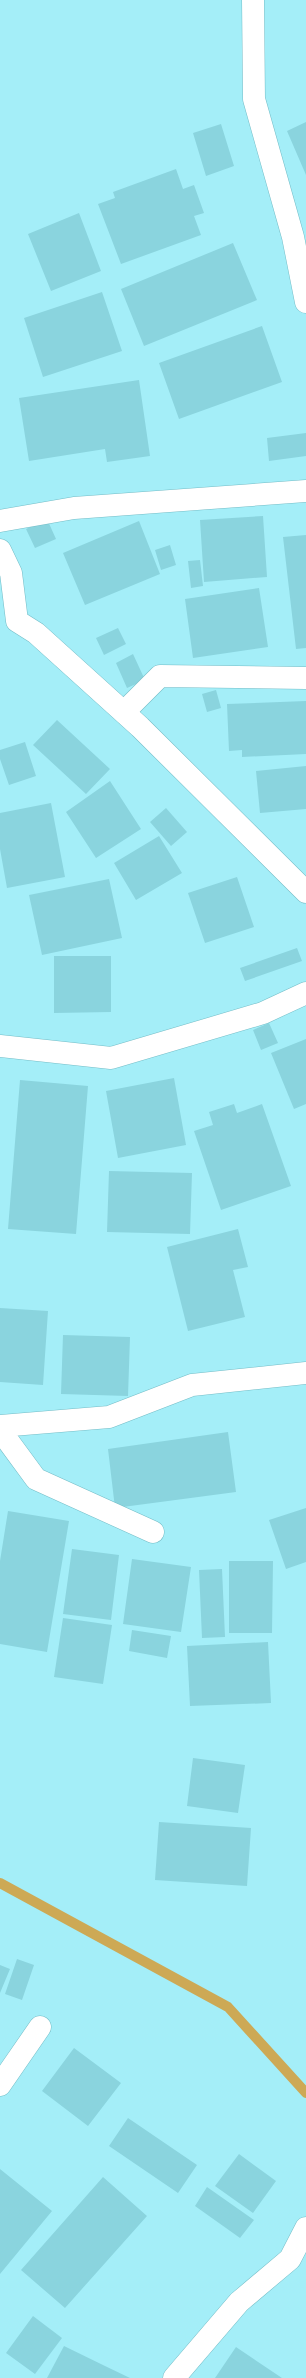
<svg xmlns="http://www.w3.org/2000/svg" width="306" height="2378" viewBox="0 0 306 2378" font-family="'DM Sans',sans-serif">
<rect width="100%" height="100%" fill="#a4eef8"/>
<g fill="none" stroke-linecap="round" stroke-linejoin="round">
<!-- stream -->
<path stroke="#cda955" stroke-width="10" d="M0 1883 228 2007 306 2093"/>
</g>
<!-- building -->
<path fill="#8ad4de" d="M306 122V175L287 131Z
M221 124 234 166 206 176 193 133Z
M176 169 183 189 194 185 204 213 194 216 201 235 121 264 98 204 115 198 113 192Z
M79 213 101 271 51 291 28 234Z
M233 243 257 300 144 346 121 289Z
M102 292 122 351 43 377 24 318Z
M262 326 282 382 179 419 159 363Z
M139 380 150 456 107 462 105 449 29 461 19 398Z
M306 433V456L269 461 267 438Z
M263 516 267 577 204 582 200 520Z
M47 519 56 539 35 548 26 529Z
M139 521 160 574 85 605 63 553Z
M306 535V648L296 649 283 537Z
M170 545 176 565 161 570 155 550Z
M200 560 203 586 191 588 188 561Z
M259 588 268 647 193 658 185 599Z
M118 628 126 644 104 655 96 638Z
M133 654 145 680 127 688 116 663Z
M216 690 221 708 207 712 202 694Z
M306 701V754L242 757V750L229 751 227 704Z
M57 720 110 769 86 794 33 745Z
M25 742 36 776 9 785 0 759V750Z
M306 766V809L260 813 256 771Z
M110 781 141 829 96 858 66 812Z
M51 803 65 877 7 888 0 849V813Z
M166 808 187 832 171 846 150 822Z
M159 836 182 873 136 900 114 863Z
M237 877 254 927 205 943 188 893Z
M109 879 122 938 42 955 29 895Z
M297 948 302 961 245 981 240 968Z
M54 956H111V1012L54 1013Z
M269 1023 278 1043 261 1050 253 1030Z
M306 1039V1104L294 1109 271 1053Z
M174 1078 186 1145 118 1158 106 1091Z
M20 1080 88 1086 76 1234 8 1229Z
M234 1104 237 1113 262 1104 291 1186 221 1210 194 1131 213 1125 209 1112Z
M109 1171 192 1173 190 1234 107 1232Z
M238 1229 248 1267 233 1270 245 1317 188 1331 167 1247Z
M0 1308 48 1311 43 1385 0 1382Z
M63 1335 130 1337 128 1396 61 1394Z
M228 1432 236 1492 115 1508 108 1449Z
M306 1508V1562L286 1569 269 1520Z
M8 1511 69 1521 47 1652 0 1644V1561Z
M72 1549 119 1555 111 1620 63 1614Z
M132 1559 191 1567 181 1632 123 1624Z
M229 1561H273L272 1633H229Z
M222 1569 225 1637 202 1638 199 1570Z
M63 1618 112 1625 103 1684 54 1677Z
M132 1630 171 1636 167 1658 129 1651Z
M268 1642 271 1703 190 1706 187 1646Z
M193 1758 245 1765 238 1813 187 1806Z
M159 1822 251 1828 247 1886 155 1880Z
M17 1959 34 1965 22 2000 5 1994Z
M0 1965 10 1969 0 1993Z
M74 2048 121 2083 88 2126 42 2091Z
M128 2118 197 2165 178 2193 109 2146Z
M239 2154 276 2181 253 2213 215 2186Z
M0 2169 52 2211 0 2274Z
M103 2177 147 2216 65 2308 21 2270Z
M207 2187 254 2220 240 2238 195 2206Z
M33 2316 62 2338 35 2374 6 2353Z
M64 2346 105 2366 130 2378H47Z
M236 2347 282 2378H215Z"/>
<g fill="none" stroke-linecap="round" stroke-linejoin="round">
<defs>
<path id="minor" d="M253 0 254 99 293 237 306 302
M0 521 74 508 306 491
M124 712 160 676 306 678
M0 1046 111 1058 263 1013 306 993
M0 1426 109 1417 192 1385 306 1373
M0 1430 36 1479 153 1532
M0 2085 40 2027
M174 2378 239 2302 290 2259 306 2228"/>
<path id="tertiary" d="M0 550 11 573 17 621 36 633 140 727 306 892"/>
</defs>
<!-- minor casing -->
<use href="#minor" stroke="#74bdc7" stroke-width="23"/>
<!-- tertiary casing -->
<use href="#tertiary" stroke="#74bdc7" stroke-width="23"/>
<!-- minor -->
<use href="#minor" stroke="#fff" stroke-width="22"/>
<!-- tertiary -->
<use href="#tertiary" stroke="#fff" stroke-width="22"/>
</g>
</svg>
